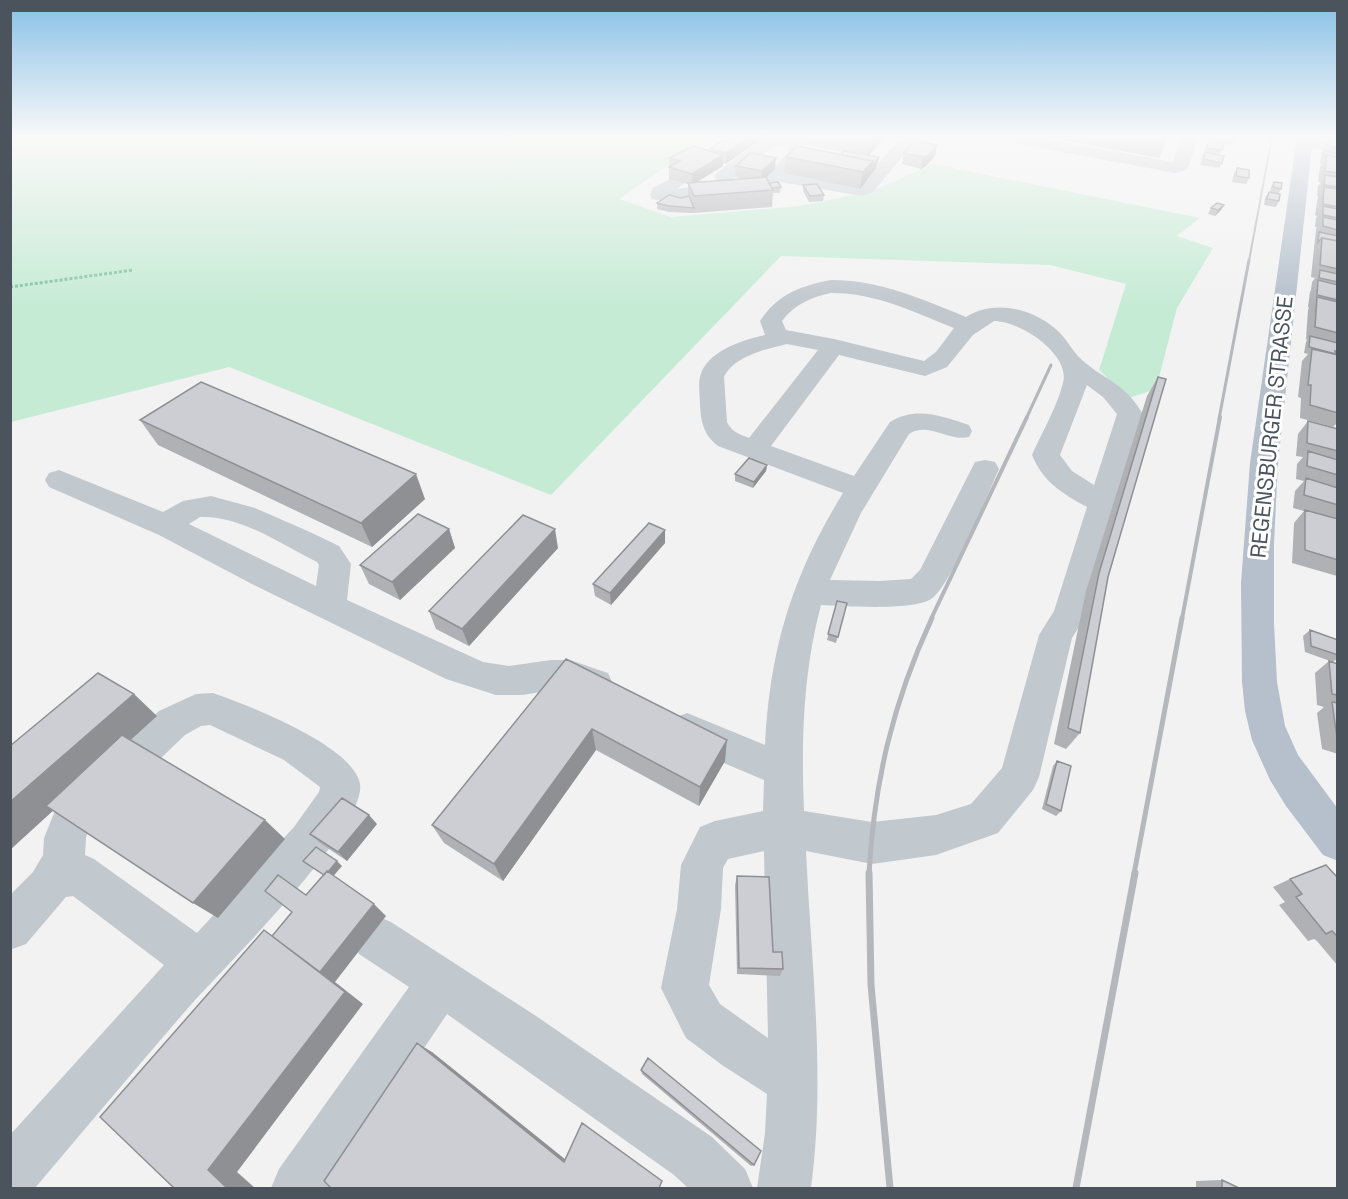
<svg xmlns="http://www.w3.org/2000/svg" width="1348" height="1199" viewBox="0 0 1348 1199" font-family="'Space Grotesk',sans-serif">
<rect width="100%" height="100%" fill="#f3f2f2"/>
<!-- green -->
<path fill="#c6ebd5" d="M10 137H709L619 199 671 217 799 206 872 191 933 164 1200 218 1177 236 1213 248 1177 308 1156 389 1129 398 1099 370 1126 284 1050 265 781 256 551 495 229 367 11 422Z"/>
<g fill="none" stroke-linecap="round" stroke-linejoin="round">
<!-- path -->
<path stroke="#82c5a5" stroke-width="3" stroke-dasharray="3 2" stroke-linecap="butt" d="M10 287 133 270"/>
<!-- minor -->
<path fill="#c1c8ce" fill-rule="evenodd" d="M773 137H810L806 142 803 156 788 173 859 185 902 137H919L873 192 862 196 780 182C776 187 770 189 763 190 754 192 745 190 735 190 708 193 681 206 652 199L650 195 653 188 670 179H682L685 183 677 189 718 183 714 177 717 173 761 139ZM790 143 787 154 764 178 738 180 733 178 773 147Z
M1012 137H1033L1173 162 1182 137H1198L1189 166 1186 170 1175 173 1019 144 1013 142 1011 139Z
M1304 137 1338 143V153L1298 145 1296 142 1298 139Z
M831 280C880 280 922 299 966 317 996 298 1037 310 1060 333 1068 341 1073 352 1081 359 1105 381 1123 381 1143 414L1086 616 1072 638 1039 777 1033 790 998 833 936 855 872 864 806 851C811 963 826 1076 811 1188H757L765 1133 767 1094 722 1065 686 1038 661 988 677 909 681 865 700 827 715 821 763 811 764 780 674 742 668 730 674 718 687 713 765 745C770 648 792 576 843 493L718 446C704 435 701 423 700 405 700 396 698 385 700 377 706 351 743 340 765 335L760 321C778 294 800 286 831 280ZM831 293C877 293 913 312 954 328L936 352 924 361 834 339 786 330 782 321C795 304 811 297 831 293ZM994 321C1020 321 1071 354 1063 383 1057 407 1042 432 1032 455 1043 482 1063 494 1087 507L1054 611 1039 635 1002 768 971 804 936 815 872 822 804 811C801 741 803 672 821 605 844 606 913 611 931 599 951 586 987 495 999 469L995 462 985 460 975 462 920 570 911 579 880 581 830 580 861 513 909 434C928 421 948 442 969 437L972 431 969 425C942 416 916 406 890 422L854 476 771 446 839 355 925 376 947 367 973 335ZM787 344 818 350 749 438C739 434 732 432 727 422L724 377C734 356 766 349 787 344ZM1087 385 1103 397 1117 414 1094 485 1072 471 1060 455ZM764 851 768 1038 720 1004 709 985 721 909 723 868 728 859Z
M59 470 163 512 183 501 211 496 255 508 310 532 339 546 351 564 347 600 483 662 509 666 551 660H570L608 673 613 684 608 695 595 699 574 691 560 689 522 695H496L446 679 250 583 159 535 49 487 45 480 49 473ZM200 517C241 515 282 545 317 562L319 565 316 586 189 524Z
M213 693C247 705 353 745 360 784 367 828 219 972 188 1008 136 1068 86 1128 35 1188H10V1135L164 965 73 896 66 897 26 944 10 950V895L33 872 43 855 44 838 59 801 159 711 196 694ZM210 725 284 760 320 787 319 792 294 827 197 933 94 859 85 855 86 838 89 827 185 735 201 726Z
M375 915 391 922 536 1016 712 1137 745 1169 753 1188H688L674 1175 447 1014 330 1188H271L279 1169 409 987 359 954 352 938 359 922Z"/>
<!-- major -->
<path fill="#b5c0cc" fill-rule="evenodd" d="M1297 137H1313L1278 463 1274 543V623L1277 682 1285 726 1298 755 1338 809V861L1323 855 1286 806 1270 780 1252 740 1245 711 1242 682 1241 583 1250 463Z"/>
<!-- rail-far4 -->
<path stroke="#b4b7bb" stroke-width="2" d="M1249 261 1272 137"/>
<!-- rail-far3 -->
<path stroke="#b4b7bb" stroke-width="3" d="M1026 419 1051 365
M1219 419 1249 260"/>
<!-- rail-far2 -->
<path stroke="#b4b7bb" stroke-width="4" d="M931 619 1027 417
M1182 619 1220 417"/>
<!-- rail-far1 -->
<path stroke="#b4b7bb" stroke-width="5" d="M869 874C874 782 893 702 932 618
M1134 874 1182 618"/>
<!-- rail -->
<path stroke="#b4b7bb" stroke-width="7" d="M869 873 871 985 890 1188
M1076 1188 1135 873"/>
</g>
<!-- wall -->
<path fill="#afb1b5" d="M804 137H886L869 155 876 168 860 189 784 173 786 157 840 155 843 152 803 144Z
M1047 137H1169L1159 158Z
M1210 137H1236L1231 145 1224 144 1220 155 1222 163 1219 168 1200 165 1206 145Z
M1329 137H1338V422L1333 427 1300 418 1301 398 1298 397 1302 361 1308 354 1304 353 1306 342 1307 340 1306 339 1308 310 1309 308 1308 307 1310 292 1311 290 1312 282 1315 278 1311 277 1316 229 1317 227H1315L1316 218 1317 216 1315 215 1318 196H1317L1318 186 1321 182H1318L1320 166 1322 164 1320 163 1322 148Z
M728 140 726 164 723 163V166L697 182 743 179 735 177 736 166 775 169 766 178 769 183 781 187 780 193H773L772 207 693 213 669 212 657 209V203L688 196V184L669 179V158L710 151V149Z
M937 145 935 156 926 166 921 169 902 164 904 153Z
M1237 168 1249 178 1246 184 1232 182 1234 173Z
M1274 182 1281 189 1278 194 1279 201 1276 207 1264 205 1265 198 1269 192H1270L1271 187Z
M803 185 824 195 823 201 809 202 803 191Z
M1224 205 1221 210 1215 216 1208 214 1211 208Z
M1158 377 1108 577 1080 733 1066 749 1054 744 1086 591 1147 396Z
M140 420 425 499 372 547 158 445Z
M1308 421 1338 429V456L1335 459 1338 460 1337 576 1292 563 1294 523 1304 511 1293 508 1295 491 1304 481 1296 479 1297 464 1303 457 1296 456 1298 434Z
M767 465 766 471 753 488 735 481V474Z
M449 529 455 548 400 600 369 584 360 565Z
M665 530V543L611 605 595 596 593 584Z
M558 548 469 646 436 629 429 611Z
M837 601 847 603 836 643 827 640Z
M1310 630 1338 640V658L1333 662 1305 652 1303 636Z
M566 659 725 761 699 806 596 750 503 881 444 843 432 825Z
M1329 661 1338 664V754L1322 749 1317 713 1324 707 1317 705 1315 673Z
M1057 761 1061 811 1056 816 1042 809 1053 766Z
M377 824 347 861 320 843 310 834Z
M737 876 773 952 783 969 780 976 737 974 735 885Z
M1338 878V966L1317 941 1314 939 1308 941 1279 905 1285 902 1273 887 1290 879Z
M641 1070 754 1165 751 1166 642 1074Z
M1222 1180 1239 1188H1196V1181Z"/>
<!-- shaded-wall -->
<path fill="#8f9094" d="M750 137H764L726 164V153Z
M871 137H886L867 156Z
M937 145 935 156 926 166 921 169 923 157Z
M723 155V166L692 185V174Z
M879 157 876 168 860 189 863 172 873 161Z
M776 158 775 169 761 183 762 171Z
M1224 205 1221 210 1215 216 1218 210Z
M767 465 766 471 753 488 754 482Z
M416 474 425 499 372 547 361 523Z
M449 529 455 548 400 600 392 582Z
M555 529 558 548 469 646 462 629Z
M665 530V543L611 605 610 593Z
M134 694 157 716 10 850V802Z
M592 729 596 750 503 881 494 864Z
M727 740 725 761 699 806 700 787Z
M369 815 377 824 347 861 338 852Z
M265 820 285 839 218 918 193 903Z
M337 861 342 866 330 880 325 876Z
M374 904 386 916 335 982 363 1004 237 1172 255 1188H227L208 1170 264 930 286 945Z
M417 1043 432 1052 571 1164 564 1162Z"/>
<!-- building -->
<path fill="#ccced3" stroke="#8f9094" stroke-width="1.5" d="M733 137H750L726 153 710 149 721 141 728 140Z
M1329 137 1338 139V148L1328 146Z
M1209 140 1224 143 1222 150 1206 148Z
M915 141 937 145 929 155 923 157 904 153Z
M693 146 723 155 692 174 669 167 680 161 669 158Z
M797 146 873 161 863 172 786 157Z
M844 151 879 157 872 167 873 161 840 155Z
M1325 151 1338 154V157L1327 155 1325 158H1324Z
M1205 152 1224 156 1222 163 1203 159Z
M750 153 776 158 762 171 736 166Z
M1327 155 1338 157V173L1325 171Z
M1237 168 1249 170V178L1236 176Z
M1325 175 1338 177V187L1324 185Z
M766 177 773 190 694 196 688 183Z
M778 182 781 187 772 188 769 183Z
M1274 182 1282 183 1281 189 1273 187Z
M817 184 824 195 810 196 803 185Z
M1324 187 1338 189V207L1323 204Z
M1269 192 1280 194 1279 201 1267 199Z
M669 195 681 198 689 196 694 208 669 206 657 203Z
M1217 203 1224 205 1218 210 1211 208Z
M1323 206 1338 209V218L1323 215Z
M1323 217 1338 220V230L1323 226Z
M1319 232 1338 236V241L1322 238 1318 242Z
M1322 238 1338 241V269L1320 265Z
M1320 270 1338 274V282L1319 278Z
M1318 280 1338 285V300L1317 295Z
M1317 297 1338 302V333L1315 327Z
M1310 336 1338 343V352L1335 351 1336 354 1309 347Z
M1312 349 1338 355V413L1310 405 1311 385H1308Z
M1158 377 1166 379 1108 577 1080 733 1068 728 1099 573Z
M201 382 416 474 361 523 140 420Z
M1308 421 1338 429V451L1307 443Z
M1308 451 1338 460V475L1307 466Z
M749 458 767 465 754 482 735 474Z
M1306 478 1338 488V505L1304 495Z
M1305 510 1338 519V560L1305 550Z
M418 514 449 529 392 582 360 565Z
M523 515 555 529 462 629 429 611Z
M649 523 665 530 610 593 593 584Z
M837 601 847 603 838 637 828 634Z
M1310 630 1338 640V655L1311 646Z
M566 659 727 740 700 787 592 729 494 864 432 825Z
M1329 661 1338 664V695L1332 694Z
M98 673 134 694 10 802V746Z
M1332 702 1338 703V739L1337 738Z
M122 735 265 820 193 903 46 806Z
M1057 761 1071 766 1061 811 1046 804Z
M342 798 369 815 338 852 310 834Z
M316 847 337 861 328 872 327 871 324 875 303 861Z
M1326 865 1338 878V937L1332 931 1326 934 1296 897 1302 894 1290 879Z
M327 871 374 904 320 972 272 936 292 912 265 891 278 875 306 895Z
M737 876 769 877 773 952H782L783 969 739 968Z
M264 930 345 992 208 1170 227 1188H174L100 1117Z
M417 1043 564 1162 582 1123 662 1181 659 1188H331L324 1181Z
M648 1058 761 1151 754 1165 641 1070Z
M1222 1180 1239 1188H1222Z"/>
<!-- sky -->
<linearGradient id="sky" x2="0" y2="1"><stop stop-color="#88c0e6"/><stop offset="0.45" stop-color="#faf9f9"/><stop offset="1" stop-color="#faf9f9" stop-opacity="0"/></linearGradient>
<rect width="1348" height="305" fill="url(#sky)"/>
<g text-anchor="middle" stroke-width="6" stroke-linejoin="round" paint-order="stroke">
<!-- street labels -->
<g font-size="22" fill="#4b545d" stroke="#fff">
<text transform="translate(1271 427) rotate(-84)" y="8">REGENSBURGER STRASSE</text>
</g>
</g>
<!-- border -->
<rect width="1348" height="1199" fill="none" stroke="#4b545d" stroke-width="24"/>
</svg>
